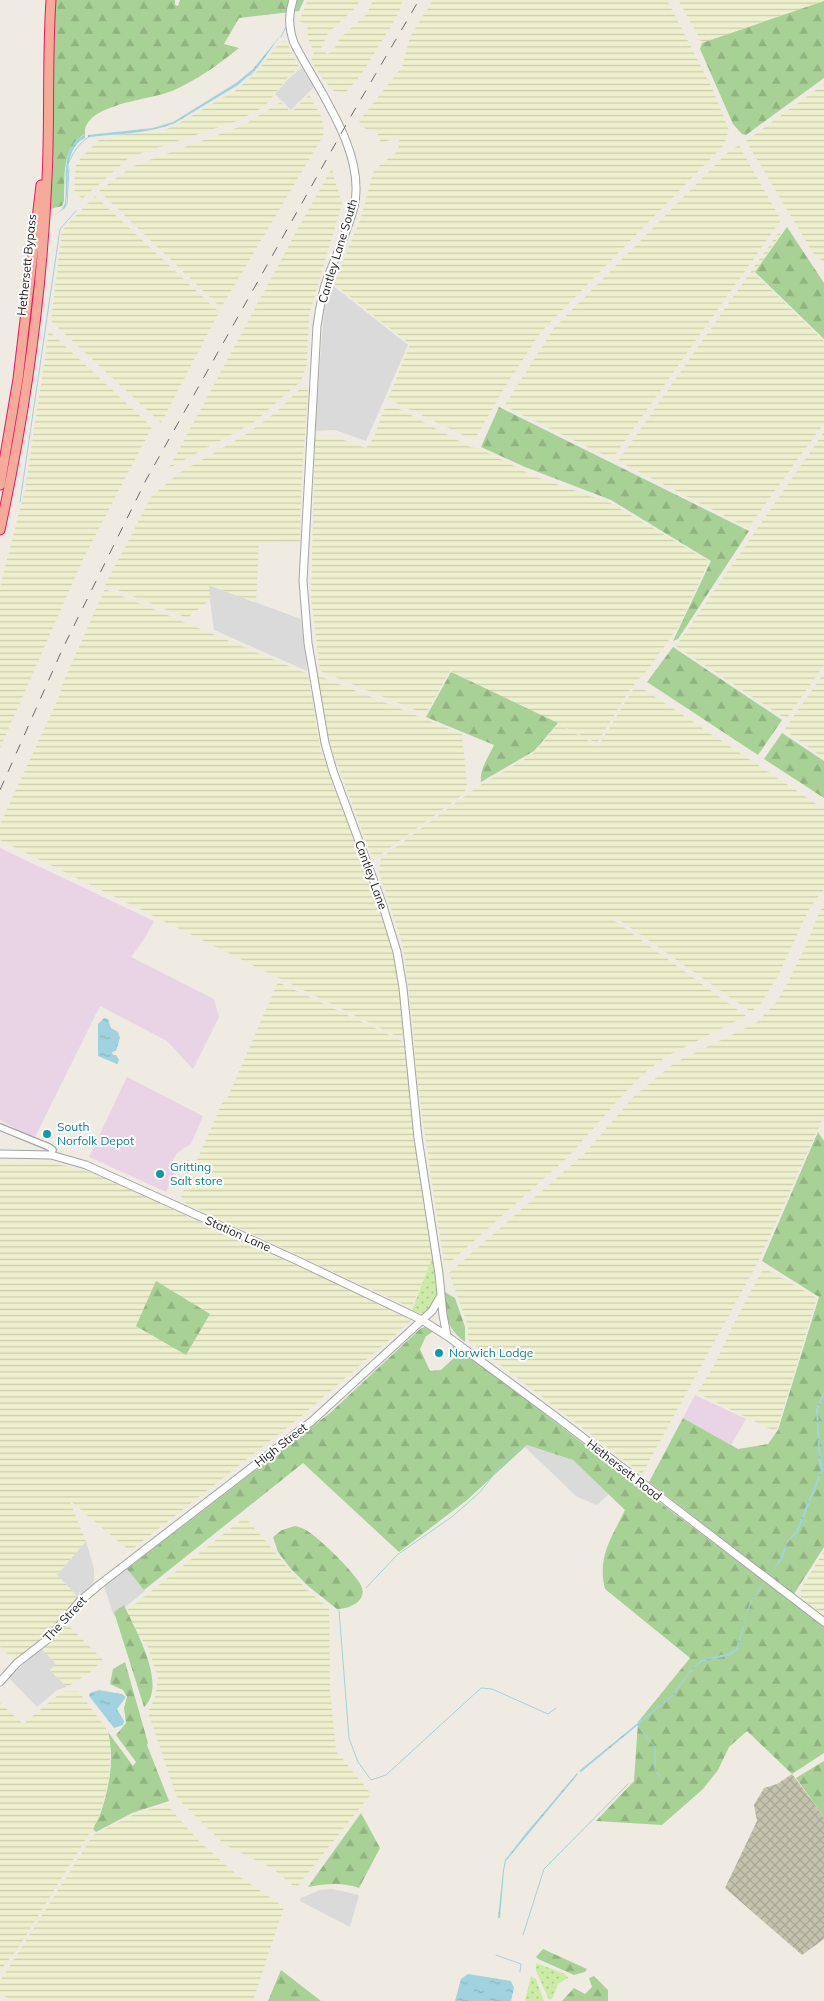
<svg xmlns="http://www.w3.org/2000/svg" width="824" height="2001" viewBox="0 0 824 2001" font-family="Mulish,sans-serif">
<defs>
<pattern id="construction-cross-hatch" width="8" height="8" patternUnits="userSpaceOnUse" patternTransform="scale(1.25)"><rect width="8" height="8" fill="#c4c3ae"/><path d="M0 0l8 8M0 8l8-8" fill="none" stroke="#a8a795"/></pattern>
<pattern id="farmland-rules" width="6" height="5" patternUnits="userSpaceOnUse" patternTransform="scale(1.25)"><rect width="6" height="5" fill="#eeefcd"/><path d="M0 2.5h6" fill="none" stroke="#ccccb0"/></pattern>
<pattern id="grass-dots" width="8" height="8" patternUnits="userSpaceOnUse" patternTransform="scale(1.25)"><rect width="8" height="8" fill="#caeca5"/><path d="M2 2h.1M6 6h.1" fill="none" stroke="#adca8e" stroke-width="1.8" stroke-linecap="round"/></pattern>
<pattern id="forest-firs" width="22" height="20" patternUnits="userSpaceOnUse" patternTransform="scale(1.25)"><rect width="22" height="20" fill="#a8d195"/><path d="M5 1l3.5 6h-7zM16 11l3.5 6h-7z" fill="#90b380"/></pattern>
<pattern id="water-ripples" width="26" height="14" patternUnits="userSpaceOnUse" patternTransform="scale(1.25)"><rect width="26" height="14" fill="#a0d3df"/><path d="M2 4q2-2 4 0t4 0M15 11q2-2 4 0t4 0" fill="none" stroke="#89b5bf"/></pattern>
</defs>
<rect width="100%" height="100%" fill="#efebe3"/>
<!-- residential -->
<path fill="#dbdada" d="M302 68 314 87 291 110 275 94 289 78Z
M332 285 408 345 366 441 335 430 316 431 315 428 324 310Z
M208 585 301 619 307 671 214 630Z
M527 1445 573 1460 609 1494 597 1505 577 1497 525 1447Z
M86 1541 94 1569V1584L82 1595 80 1593 78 1597 57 1575Z
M127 1569 145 1591 114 1616 104 1586 108 1581Z
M41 1648 56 1664 50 1670 67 1687 57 1690 37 1707 9 1678Z
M332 1889 359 1895 350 1927 300 1901 301 1898 320 1890Z"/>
<!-- industrial -->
<path fill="#e9d4e5" d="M0 848 154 921 143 941 131 957 214 999 219 1017 193 1069 167 1041 100 1006 34 1139 0 1120Z
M127 1077 203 1116 191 1144 177 1153 173 1160 177 1170 166 1192 89 1157Z
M695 1395 746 1419 731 1445 683 1418Z"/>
<!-- construction -->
<path fill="url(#construction-cross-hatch)" d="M792 1774 824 1817V1939L802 1955 725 1888 757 1821 754 1805 764 1788 777 1784Z"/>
<!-- farmland -->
<path fill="url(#farmland-rules)" d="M308 0H361L353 10 328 33 321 48 327 54 333 51 340 38 367 14 373 0H402L400 10 390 28 360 76 345 93 334 91 322 78 311 61 314 52 308 38 307 24 299 21Z
M433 0H667L712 88 729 130 724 145 541 332 503 390 475 439 469 438 388 399 410 344 334 284 361 217 374 170 398 151 400 135 381 144 376 129 366 130 359 121 402 67 410 37Z
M678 0H824V1L702 43Z
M281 41H286L300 68 288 77 264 107 237 121 130 157 82 199 74 190 76 165 80 159 99 140H107L116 135 163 131 179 123 236 90 254 75Z
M824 84V262L813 253 746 141Z
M309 95 320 114 324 126 323 136 221 308 99 191 131 167 242 126 281 102 291 112Z
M739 145 781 220 612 459 504 406 554 328 727 153Z
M333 166V174L342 204 309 315 307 364 301 381 253 423 169 468 296 232Z
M95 196 219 312 161 423 51 321 62 230Z
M780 230 782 232 754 273 824 341V423L748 528 618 461Z
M49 331 152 427 84 557 0 748V587L25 489Z
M302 387 308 391 301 487 300 542 259 543 256 603 209 585 210 600 187 618 105 585 151 497 179 473 245 435 275 413Z
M394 406 470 447 480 449 536 477 610 503 709 561 679 626 649 668 631 688 597 743 450 671 427 712 425 714 320 671 311 595 315 438H338L366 448 374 437 384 409Z
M824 432V665L786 719 676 646Z
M105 589 308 674 320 747 393 949 402 1002 403 1034 398 1037 0 840V824L58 699 64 680Z
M824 673V758L784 730Z
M317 675 462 734 467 785 464 794 373 860 332 750 321 706Z
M634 688 645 690 824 809V889L809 909 778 976 761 1003 751 1012 615 917 612 919 746 1016 667 1056 648 1070 630 1087 567 1158 448 1264 444 1263 417 1081 413 1028 403 946 379 873 381 858 480 785 532 755 558 724 598 746Z
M824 905V1116L757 1264 642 1474 468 1340V1326L449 1273 585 1153 636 1094 676 1062 756 1023 776 1003 789 980 806 945 819 913Z
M278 982 404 1042 433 1255 430 1266 411 1308 183 1202 181 1197 222 1103 227 1099Z
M46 1161 93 1173 337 1284 412 1320 298 1419 130 1551 69 1500 86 1541 57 1575 78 1597 70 1608 48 1635 16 1661 0 1647V1162Z
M766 1269 817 1298 777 1429 772 1430 697 1393 716 1362 732 1327 761 1272Z
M245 1517 306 1589 329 1608 330 1691 336 1751 371 1794 296 1888 272 1868 225 1845 177 1798 148 1712 155 1698 158 1678 148 1647 135 1631 126 1611Z
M824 1551V1616L801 1598V1589Z
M66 1623 103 1660 88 1674 67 1687 50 1670 56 1664 41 1648 56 1637Z
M66 1691H78L106 1728 111 1745 109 1778 99 1817 91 1831 20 1945 0 1971V1703L23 1724 59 1694Z
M166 1804 198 1840 237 1875 284 1907 253 2001H15L0 1994V1981L93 1835 133 1815Z"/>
<!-- grass -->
<path fill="url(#grass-dots)" d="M433 1256C437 1267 441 1288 436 1300 434 1304 429 1309 426 1313H419L412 1310Z
M536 1963 565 1974 568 1978 558 1984 552 1999 549 2000 536 1971Z
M531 1976 536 1979 544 2001H525Z"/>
<!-- forest -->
<path fill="url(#forest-firs)" d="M54 0H175V5L178 6 180 0H304L299 11 239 18 224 44 239 48C218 65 197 80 172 91 150 100 83 104 85 134 61 147 65 177 64 201L62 206 50 209 54 108Z
M824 1V78L746 135 742 134 733 124 700 49 702 43Z
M787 227 824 283V339L755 272Z
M499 407 749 531 678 639 673 641 711 561 611 500 525 467 481 447Z
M673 647 782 720 758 755 647 682Z
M451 672 558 723 534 751 481 782C479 770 489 756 494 745L426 717Z
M782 733 824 761V798L764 759Z
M818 1132 824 1141V1547L794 1594 649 1482 683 1418 738 1449 768 1444 778 1430 819 1297 762 1261Z
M156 1281 210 1314 186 1355 136 1326Z
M443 1291 455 1298 465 1327V1342C445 1327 446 1315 443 1291Z
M426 1327 434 1331 426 1336 420 1349 430 1371 441 1370 457 1355 452 1348 455 1344 639 1487 824 1626V1753L792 1774 747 1731 729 1747 718 1770 703 1789 662 1825 596 1821 634 1781 638 1722 690 1658 605 1589C597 1557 611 1539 625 1510L573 1460 527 1445 467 1500 399 1552 303 1463 144 1590 127 1569 330 1413 421 1328Z
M295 1526C299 1527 303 1528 306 1530 318 1537 358 1575 362 1588 366 1602 348 1609 337 1609L308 1586 291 1569 278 1552 273 1537 282 1530Z
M124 1605C135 1630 168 1685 144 1707L114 1612Z
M125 1662 148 1743 147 1745 169 1801 132 1813 96 1832 93 1829C95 1824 98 1820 100 1815 109 1789 115 1759 108 1732L133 1766 136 1762 116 1735 126 1723 124 1708 127 1697 123 1690 110 1684 113 1669Z
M824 1761V1817L796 1778Z
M361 1813 380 1848 359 1888C341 1882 327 1884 308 1887Z
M543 1949 587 1969 585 1972 574 1975 538 1959 536 1957Z
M281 1970 321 2001H268Z
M594 1976 608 1990V2001H562L574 1988 585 1994 592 1987 589 1978Z"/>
<!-- water -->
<path fill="url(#water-ripples)" d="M281 35 258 67 238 85 175 123C148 134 117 134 88 137V135L153 128 173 122 236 83 253 69Z
M85 135V138C61 149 71 187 65 208L53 216 62 209 65 203C68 182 59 145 85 135Z
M104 1018 108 1019 111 1028 118 1032 120 1038 116 1051 112 1052 113 1055H116L119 1060 117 1064 98 1056V1024Z
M824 1390V1395L818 1409 820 1450 823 1470 798 1532 787 1543 783 1558 772 1573 781 1557 786 1543 796 1531 821 1470 819 1463 816 1409Z
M764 1582 765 1583 753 1599 747 1613 738 1649 731 1655 701 1662 687 1676 673 1696 581 1772 579 1771 672 1695 688 1673 701 1660 729 1653 736 1649 750 1602Z
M99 1690 121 1694 126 1697 117 1709 124 1721 123 1725 114 1728 89 1696 90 1693Z
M577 1773 578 1774 506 1861 504 1871 500 1918H498L503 1870 505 1860 527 1832Z
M468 1974 511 1981 514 1988 511 2001H455L461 1979Z"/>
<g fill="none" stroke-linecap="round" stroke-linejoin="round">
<!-- stream -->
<path stroke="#a0d3df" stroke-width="1" d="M294 12 302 0
M281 37 287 25
M245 77 252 74 257 67
M70 160C74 151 80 142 89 137
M65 207 67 204 69 169
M20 502 60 229 76 211
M366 1588 397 1555 453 1516 480 1492 506 1459 525 1445
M339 1610 349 1738 358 1762 371 1780 386 1775 481 1688 492 1689 548 1714 556 1708
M638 1726 655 1747V1770L663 1780
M523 1935 544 1869 628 1784
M496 1955 521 1964 520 1972"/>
<defs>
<path id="minor" d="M0 1127 49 1147 53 1150 51 1155"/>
<path id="tertiary" d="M293 0C288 14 289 29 294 43 317 89 367 152 354 207 347 234 334 259 325 285 321 299 319 313 317 326L303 581 308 643 325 743 333 771 382 903 397 952 403 988 418 1138 439 1274 443 1315 447 1336
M0 1154 51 1155 86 1165 296 1260 422 1320 447 1336 559 1419 824 1622
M0 1682 17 1663 48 1639 80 1601 99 1585 312 1421 432 1311 440 1297"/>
<path id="trunk" d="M0 485 18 379 41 185
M0 530C25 414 42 296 47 178 50 119 47 59 51 0"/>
</defs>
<!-- minor casing -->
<use href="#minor" stroke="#a4a4a4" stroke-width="8"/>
<!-- tertiary casing -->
<use href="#tertiary" stroke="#a4a4a4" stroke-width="9"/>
<!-- trunk casing -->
<use href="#trunk" stroke="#e21a65" stroke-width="11"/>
<!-- minor -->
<use href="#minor" stroke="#fff" stroke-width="5.5"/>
<!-- tertiary -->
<use href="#tertiary" stroke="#fff" stroke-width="7"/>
<!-- trunk -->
<use href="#trunk" stroke="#f5aa9a" stroke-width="9"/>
<!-- rail -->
<path stroke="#6b6b6b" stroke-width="1" stroke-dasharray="10 10" stroke-linecap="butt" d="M0 790 62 650 146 480 351 116 419 0"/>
</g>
<!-- markers -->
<g fill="#0f9aa8" stroke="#fff" stroke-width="2">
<circle cx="47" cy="1134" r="5"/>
<circle cx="160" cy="1174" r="5"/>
<circle cx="439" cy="1353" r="5"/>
</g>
<g text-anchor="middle" stroke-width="4" stroke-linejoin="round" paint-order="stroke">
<!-- street labels -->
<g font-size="12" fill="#1d1d1d" stroke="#fff">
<text transform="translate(338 251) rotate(-73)" y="4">Cantley Lane South</text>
<text transform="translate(27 265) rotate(-84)" y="4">Hethersett Bypass</text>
<text transform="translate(371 875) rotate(70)" y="4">Cantley Lane</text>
<text transform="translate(238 1234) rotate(24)" y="4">Station Lane</text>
<text transform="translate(281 1445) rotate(-38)" y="4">High Street</text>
<text transform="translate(624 1470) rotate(38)" y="4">Hethersett Road</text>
<text transform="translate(65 1619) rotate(-47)" y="4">The Street</text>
</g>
<!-- culture labels -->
<g font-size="12" fill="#0d838f" stroke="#fff" text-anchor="start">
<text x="57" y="1131">South<tspan x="57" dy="14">Norfolk Depot</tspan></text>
<text x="170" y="1171">Gritting<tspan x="170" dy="14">Salt store</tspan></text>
<text x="449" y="1357">Norwich Lodge</text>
</g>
</g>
</svg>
